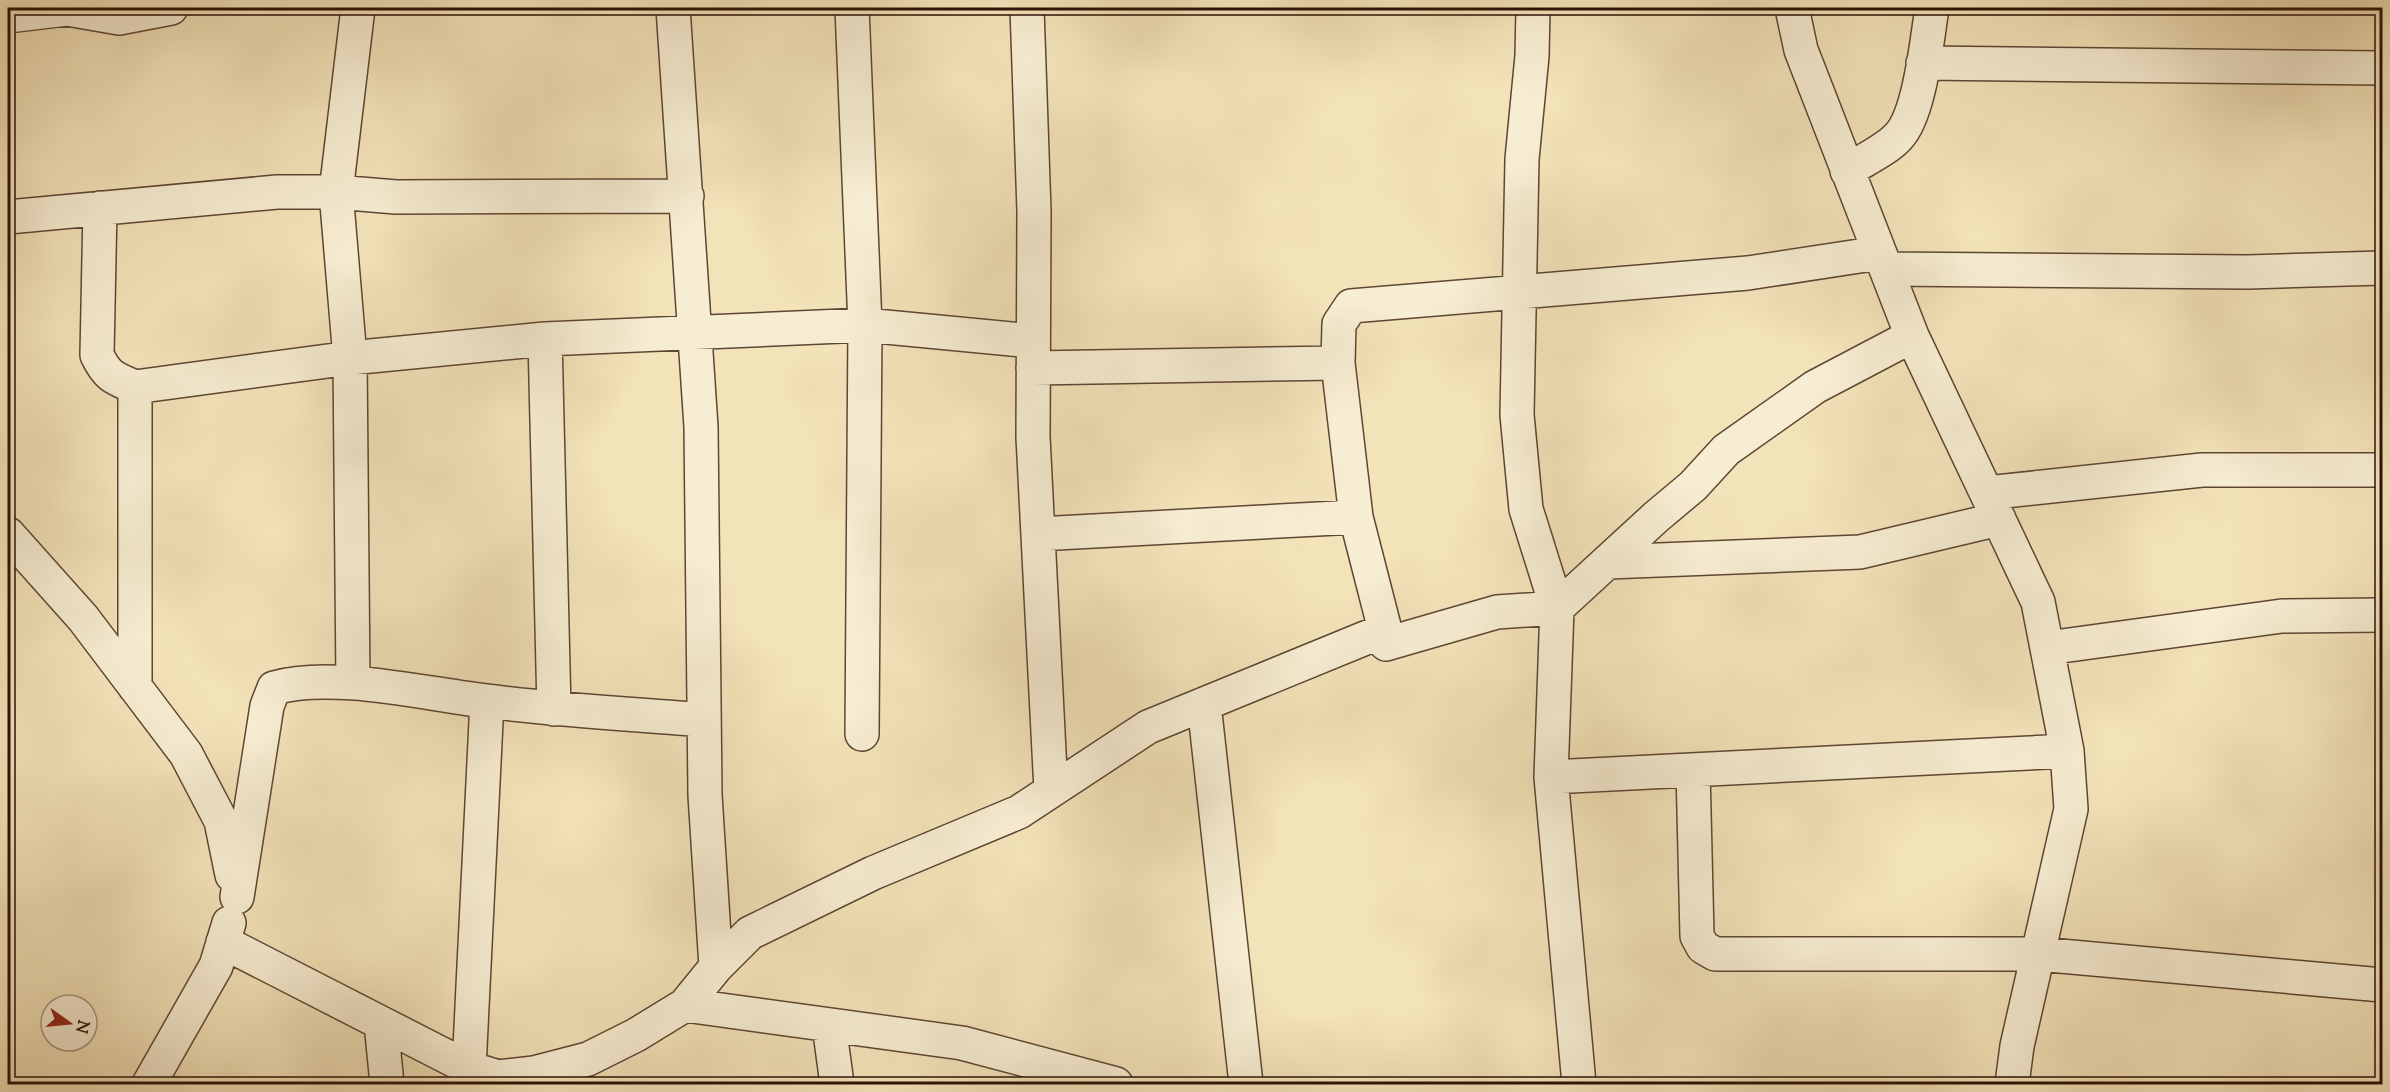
<svg xmlns="http://www.w3.org/2000/svg" width="2390" height="1092" viewBox="0 0 2390 1092" font-family="'Sorts Mill Goudy',serif">
<rect width="100%" height="100%" fill="#f3e3b9"/>
<filter id="stains"><feTurbulence type="fractalNoise" baseFrequency=".00333" numOctaves="4"/><feColorMatrix values="0 0 0 0 .2 0 0 0 0 .09 0 0 0 0 .02 0 0 0 .5 -.17"/></filter>
<radialGradient id="worn" r=".72"><stop offset=".6" stop-color="#630" stop-opacity="0"/><stop offset="1" stop-color="#630" stop-opacity=".3"/></radialGradient>
<g fill="none" stroke-linecap="round" stroke-linejoin="round">
<defs>
<path id="minor" d="M673 8 701 427 705 795 716 967
M852 8 865 325 862 734
M1027 8 1034 211 1033 437 1051 791
M1533 8 1532 56 1522 159 1517 415 1526 509 1557 608 1551 777 1579 1084
M1792 8 1801 50 1912 336 2038 602 2067 751 2071 809 2017 1046 2012 1084
M8 16 67 9 119 18 171 8
M1923 63 2382 68
M1847 171C1862 161 1886 150 1898 137 1920 115 1927 39 1932 8
M100 208 97 355C107 376 113 378 135 387L350 358 545 339 865 325 1033 341
M8 217 277 192H336L396 197 687 196
M1886 269 2248 272 2382 268
M545 339 554 709
M1033 368 1338 363
M1987 493 2202 470H2382
M8 534 83 618 186 754 221 821 232 875
M1038 534 1356 517
M1608 562 1860 552 1999 519
M1385 630 1356 517 1338 363 1339 324 1351 306 1748 273 1879 253
M2047 648 2282 616 2382 615
M353 683 350 358 336 192 358 8
M135 687V387
M1204 704 1246 1084
M1693 770 1697 936 1703 947 1715 954H2038L2382 985
M1551 777 2067 751
M237 897 267 706 274 688C331 671 426 694 486 701 558 710 631 714 704 720
M223 942 469 1068 498 1077 534 1073 588 1059 636 1035 685 1005 716 967 750 933 873 873 1019 812 1148 727 1385 630 1386 644 1497 612 1557 608 1656 517 1693 486 1726 450 1815 387 1912 336
M685 1005 962 1043 1116 1084
M381 1023 387 1084
M829 1025 837 1084
M469 1068 487 701
M149 1084 216 966 229 923"/>
</defs>
<!-- minor casing -->
<use href="#minor" stroke="#5e4634" stroke-width="36"/>
<!-- minor -->
<use href="#minor" stroke="#f7edd2" stroke-width="33"/>
</g>
<!-- margin -->
<rect width="2390" height="1092" fill="none" stroke="#f3e3b9" stroke-width="30"/>
<rect x="9" y="9" width="2372" height="1074" fill="none" stroke="#2c1107" stroke-width="3"/>
<rect x="15" y="15" width="2360" height="1062" fill="none" stroke="#2c1107" stroke-width="1.5"/>
<!-- north arrow -->
<g transform="translate(69 1023) rotate(105)"><circle r="28" fill="#f7edd2" stroke="#a69581" stroke-width="1.5"/>
<path d="M0-4.5L10 22L0 15L-10 22Z" fill="#8f2418"/>
<text y="-9" font-size="16" font-weight="bold" text-anchor="middle" fill="#2c1107">N</text>
</g>
<rect width="100%" height="100%" filter="url(#stains)"/>
<rect width="100%" height="100%" fill="url(#worn)"/>
</svg>
